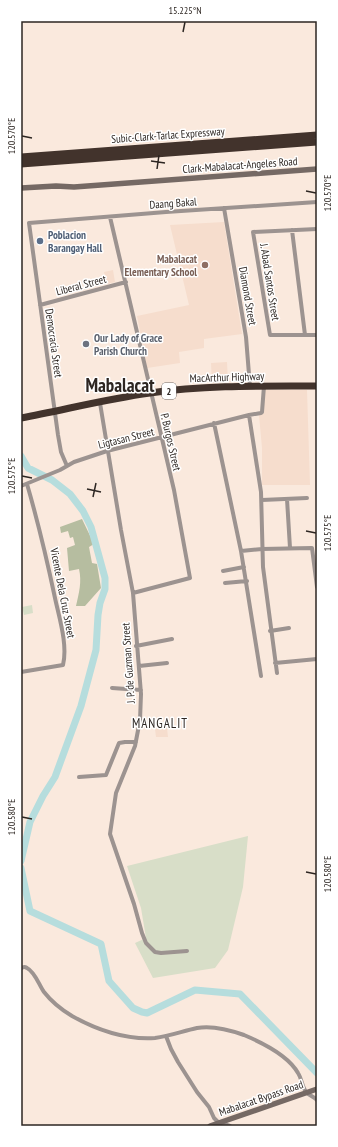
<svg xmlns="http://www.w3.org/2000/svg" width="338" height="1147" viewBox="0 0 338 1147" font-family="'PT Sans Narrow',sans-serif">
<rect width="100%" height="100%" fill="#fae9dd"/>
<!-- built -->
<path fill="#f6ddcd" d="M224 222 242 334 204 339V348L179 352 180 363 147 368 137 316 189 305 170 225Z
M113 270 115 282 107 284 104 272Z
M227 362 228 382 212 383 211 363Z
M264 390H307L310 485H262V448L259 415 263 414Z
M167 728 168 737H156L155 729Z"/>
<!-- green -->
<path fill="#d8dec8" d="M32 605 33 613 24 615 22 607Z
M248 836 243 887 228 950 215 968 153 978 135 943 146 938 141 908 127 866Z"/>
<!-- forest -->
<path fill="#b6bda0" d="M82 519 94 544 89 547 92 563 97 564 101 588 85 606H76C79 593 82 582 79 569L69 571 67 548 75 545 73 537 70 538 68 531 61 533 60 527Z"/>
<g fill="none" stroke-linecap="round" stroke-linejoin="round">
<!-- river -->
<path stroke="#b6dddd" stroke-width="7" d="M21 456 28 468 52 480 70 494 83 511 91 527 105 578V589L100 603 98 615 96 650 81 706 55 777 43 796 30 822 21 861
M21 868 30 911 101 944 109 981 133 1008 142 1012 147 1013 195 990 240 994 317 1073"/>
<!-- street -->
<path stroke="#9c9390" stroke-width="4" d="M224 208 246 337 250 387
M110 217 174 490 190 578 133 593
M317 229 253 232 270 335H317
M292 230 305 335
M40 305 126 282
M100 403 121 530 133 593 141 694 140 720 135 746 116 793 110 834 134 904 142 933 146 943 155 952 161 953 187 951
M249 415 261 492 263 567 277 673
M214 423 241 551 261 676
M67 466 61 452 58 435 29 223 166 212 317 202
M21 486 60 470 74 462 107 451 249 415 261 413 262 412 264 386
M287 499 290 548
M262 500 307 498
M241 551 262 549 312 548 317 587
M223 571 244 567
M225 583 247 581
M270 631 289 628
M136 646 172 639
M275 663 317 659
M139 666 167 663
M21 672 63 665C68 645 59 617 55 598 47 560 38 522 27 484
M112 688 141 690
M79 777 106 775 119 743 125 742H136
M21 968C24 967 24 966 27 968 35 972 39 985 44 992 51 1001 62 1010 72 1016 97 1030 125 1040 155 1038 170 1036 183 1031 197 1028 213 1025 230 1030 244 1035 263 1043 288 1055 298 1073 302 1079 302 1088 307 1093 309 1095 314 1097 317 1100
M166 1036 171 1049 178 1062 197 1092 209 1107 214 1118 218 1122 230 1126"/>
<!-- secondary -->
<path stroke="#756964" stroke-width="5.5" d="M21 188 56 186 74 187 317 169
M210 1126 317 1089"/>
<!-- highway -->
<path stroke="#42332c" stroke-width="7" d="M21 157 317 135
M21 164 317 142
M21 418C64 410 106 399 150 393 205 385 262 386 317 386"/>
</g>
<!-- ticks -->
<path fill="none" stroke="#2d2622" stroke-width="1.5" d="M183 32 185 22M22 136 32 138M151 161 165 163M157 169 159 155M306 191 316 193M22 476 32 478M87 489 101 492M93 497 96 483M306 531 316 533M22 817 32 819M306 872 316 874"/>
<!-- markers -->
<circle fill="#5c6f8a" stroke="#fff" stroke-width="1.5" cx="40" cy="241" r="4"/>
<circle fill="#8d6e63" stroke="#fff" stroke-width="1.5" cx="205" cy="265" r="4"/>
<circle fill="#6b7280" stroke="#fff" stroke-width="1.5" cx="86" cy="344" r="4"/>
<g text-anchor="middle" stroke-width="3" stroke-linejoin="round" paint-order="stroke">
<!-- shield labels -->
<rect fill="#fff" stroke="#6c6764" stroke-width="1" x="162" y="383" width="14" height="16" rx="3"/>
<g font-size="10" font-weight="bold" fill="#2d2622">
<text x="169" y="395">2</text>
</g>
<!-- street labels -->
<g font-size="11" fill="#2d2622" stroke="#fff">
<text transform="translate(168 135) rotate(-4)" y="4">Subic-Clark-Tarlac Expressway</text>
<text transform="translate(240 165) rotate(-4)" y="4">Clark-Mabalacat-Angeles Road</text>
<text transform="translate(173 203) rotate(-4)" y="4">Daang Bakal</text>
<text transform="translate(270 282) rotate(81)" y="4">J. Abad Santos Street</text>
<text transform="translate(81 285) rotate(-15)" y="4">Liberal Street</text>
<text transform="translate(248 296) rotate(80)" y="4">Diamond Street</text>
<text transform="translate(54 343) rotate(82)" y="4">Democracia Street</text>
<text transform="translate(227 377) rotate(-2)" y="4">MacArthur Highway</text>
<text transform="translate(126 438) rotate(-14)" y="4">Ligtasan Street</text>
<text transform="translate(171 442) rotate(77)" y="4">P. Burgos Street</text>
<text transform="translate(63 593) rotate(79)" y="4">Vicente Dela Cruz Street</text>
<text transform="translate(128 663) rotate(-94)" y="4">J. P. de Guzman Street</text>
<text transform="translate(261 1098) rotate(-19)" y="4">Mabalacat Bypass Road</text>
</g>
<!-- service labels -->
<g font-size="11" font-weight="bold" fill="#4e5e75" stroke="#fff" text-anchor="start">
<text x="48" y="239">Poblacion<tspan x="48" dy="13">Barangay Hall</tspan></text>
</g>
<!-- education labels -->
<g font-size="11" font-weight="bold" fill="#785e54" stroke="#fff" text-anchor="end">
<text x="197" y="263">Mabalacat<tspan x="197" dy="13">Elementary School</tspan></text>
</g>
<!-- worship labels -->
<g font-size="11" font-weight="bold" fill="#5b616d" stroke="#fff" text-anchor="start">
<text x="94" y="342">Our Lady of Grace<tspan x="94" dy="13">Parish Church</tspan></text>
</g>
<!-- quarter labels -->
<g font-size="13" letter-spacing="1" fill="#2d2622" stroke="#fff">
<text x="160" y="728">MANGALIT</text>
</g>
<!-- town labels -->
<g font-size="19" font-weight="bold" fill="#2d2622" stroke="#fff">
<text x="120" y="392">Mabalacat</text>
</g>
</g>
<!-- border -->
<rect width="338" height="1147" fill="none" stroke="#ffffff" stroke-width="44"/>
<rect x="22" y="22" width="294" height="1103" fill="none" stroke="#2d2622" stroke-width="1.5"/>
<g font-size="10" text-anchor="middle" fill="#2d2622">
<text x="185" y="14">15.225°N</text>
<text transform="translate(11 136) rotate(-90)" y="4">120.570°E</text>
<text transform="translate(327 193) rotate(-90)" y="4">120.570°E</text>
<text transform="translate(11 476) rotate(-90)" y="4">120.575°E</text>
<text transform="translate(327 533) rotate(-90)" y="4">120.575°E</text>
<text transform="translate(11 817) rotate(-90)" y="4">120.580°E</text>
<text transform="translate(327 874) rotate(-90)" y="4">120.580°E</text>
</g>
</svg>
